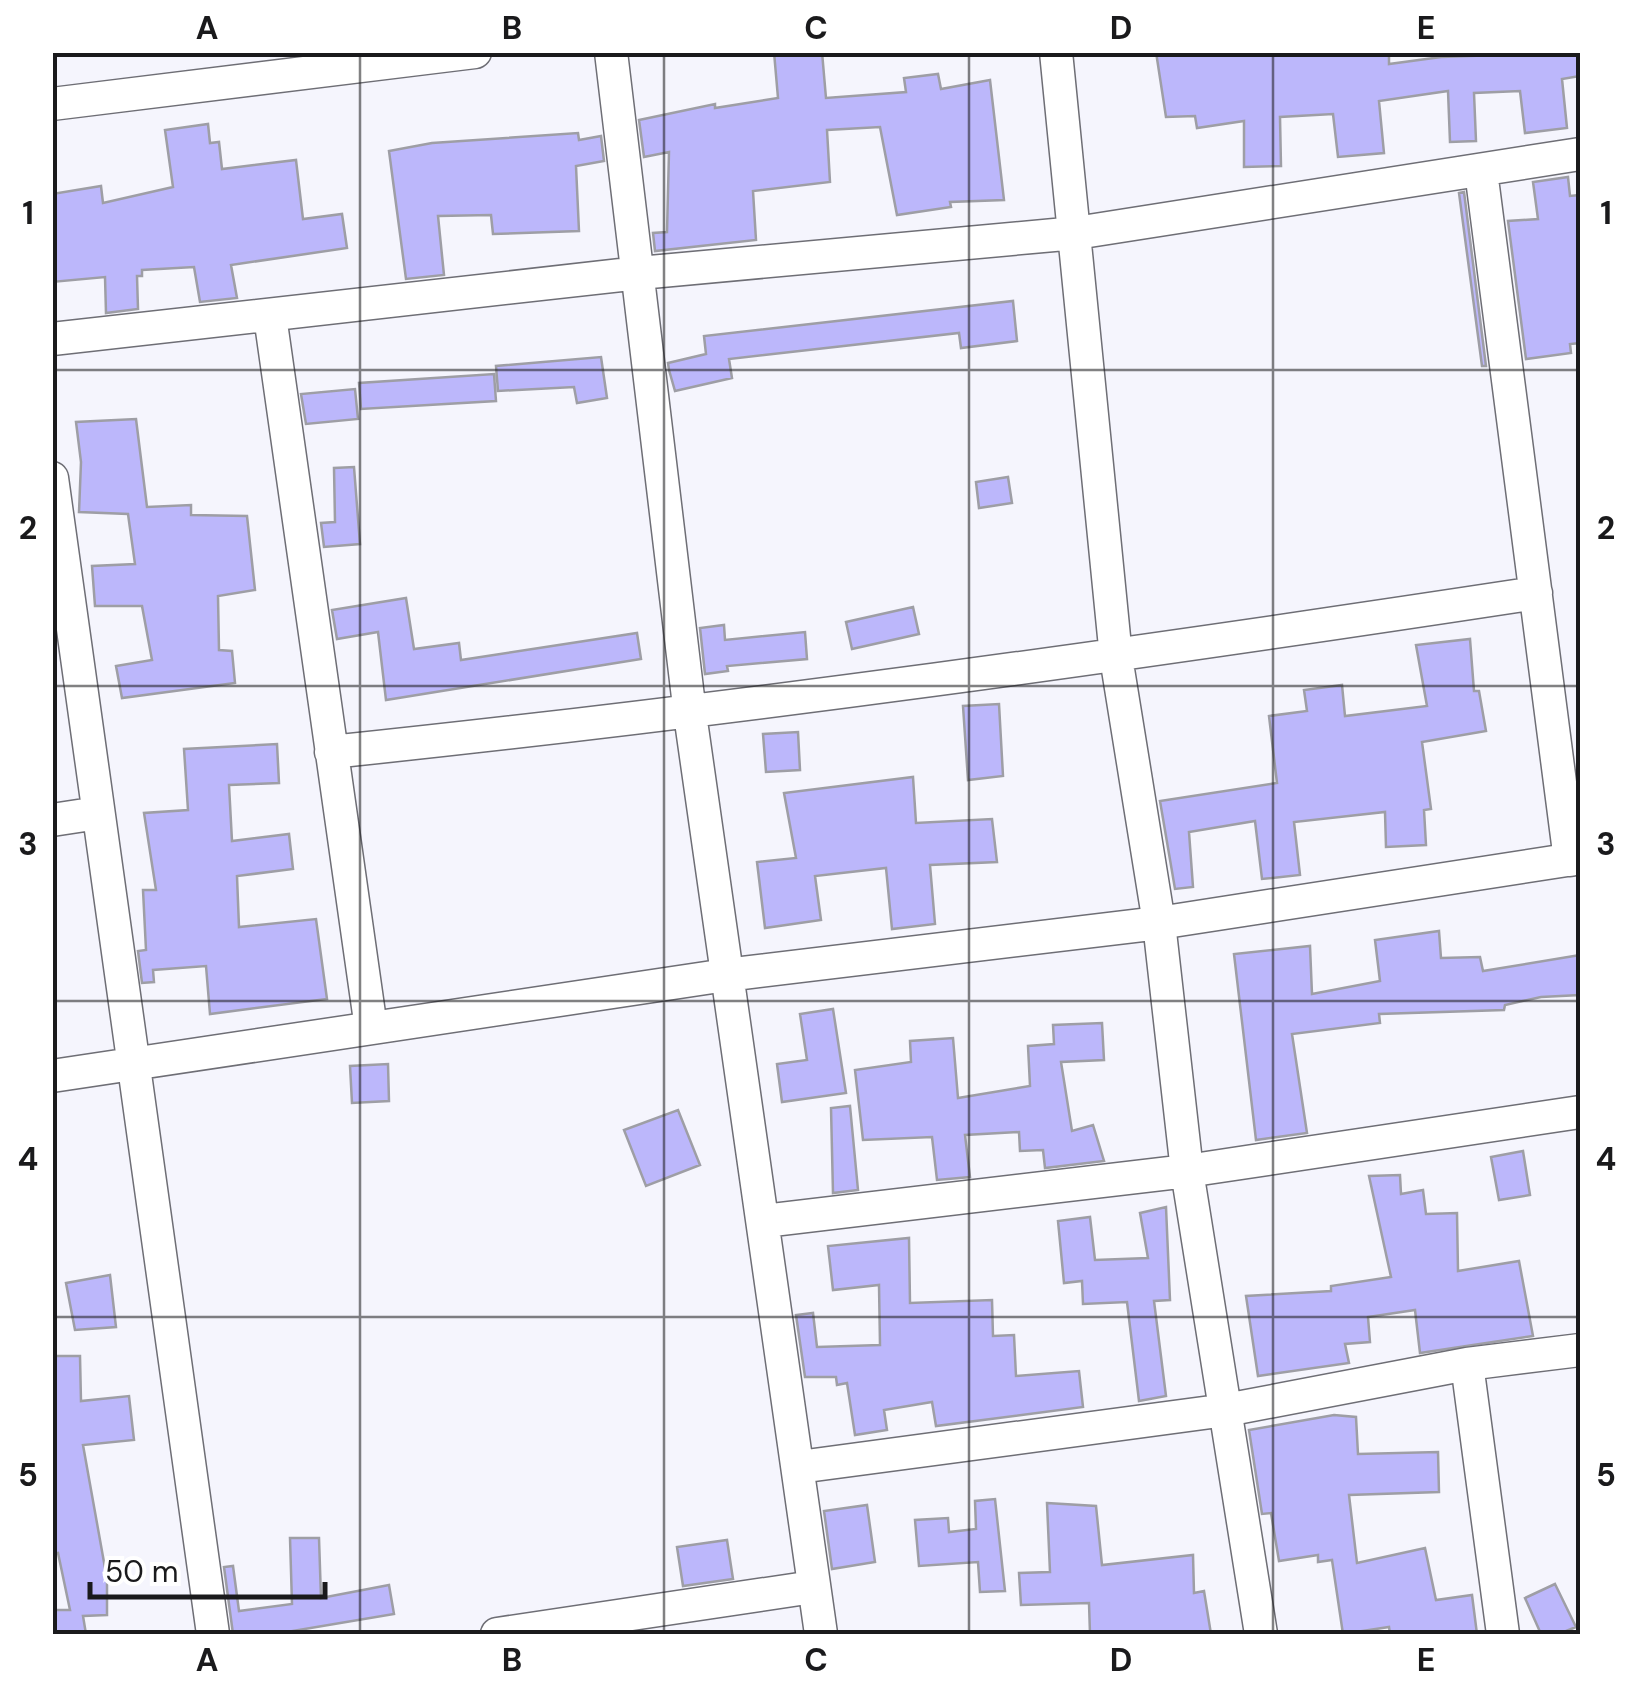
<svg xmlns="http://www.w3.org/2000/svg" width="1633" height="1687" viewBox="0 0 1633 1687" font-family="'DM Sans',sans-serif">
<rect width="100%" height="100%" fill="#f5f5fd"/>
<!-- building -->
<path fill="#bcb7fb" stroke="#9e9ea5" stroke-width="2.5" d="M774 52H822L826 98 906 92 904 78 938 74 941 89 990 80 1004 200 950 202 951 207 897 215 880 127 827 130 830 182 753 191 756 240 655 251 653 233 667 232 669 152 644 157 639 120 715 104V108L778 98Z
M1156 52H1389V64L1441 57 1580 52V76L1562 79 1567 128 1525 133 1520 91 1474 93 1476 141 1450 142 1448 91 1379 101 1384 153 1338 157 1333 114 1280 117 1281 166 1244 167V121L1197 128 1195 116 1166 117Z
M208 124 210 143 219 142 222 169 296 160 303 219 342 214 347 248 231 265 237 298 200 302 194 267 142 270V276H137L138 309 106 313 105 277 52 282V194L101 186 103 203 173 187 165 130Z
M578 133 579 140 601 136 604 161 576 166 579 231 493 234 491 215 438 216 444 275 406 279 389 151 432 143Z
M1568 177 1570 196 1580 195V343L1570 344 1571 353 1526 359 1508 221 1538 219 1533 182Z
M1464 192 1486 366H1482L1459 193Z
M1013 301 1017 341 961 348 959 333 729 359 732 378 675 391 669 370 668 363 706 354 704 336Z
M601 357 607 398 577 403 574 387 498 391 496 366Z
M494 374 496 401 361 409 359 383Z
M355 389 358 419 306 424 301 394Z
M136 419 147 507 191 505V515L247 516 255 590 218 596 219 650 232 651 235 683 122 698 116 666 152 660 142 606H95L92 566 135 564 128 514 79 512 81 462 76 422Z
M354 467 360 544 324 547 321 523 335 522 334 468Z
M1008 477 1012 503 979 508 976 482Z
M406 598 414 649 459 643 461 660 637 633 641 659 386 700 378 632 337 639 332 610Z
M913 607 919 634 852 649 846 622Z
M724 625 725 640 805 632 807 659 727 666 728 671 705 674 700 628Z
M1470 639 1474 691H1479L1486 731 1422 742 1431 809 1424 810 1426 845 1386 847 1385 812 1294 822 1300 875 1262 879 1255 821 1189 832 1193 887 1175 889 1160 801 1277 783 1269 716 1307 711 1304 690 1342 685 1345 716 1427 706 1416 645Z
M999 704 1003 776 968 780 963 706Z
M798 732 800 770 766 772 763 734Z
M277 744 279 783 229 785 232 841 289 834 293 869 237 876 239 927 316 919 327 999 210 1014 206 966 153 970 154 982 142 983 138 951 146 950 143 890H156L144 813 188 810 184 749Z
M913 777 916 823 992 819 997 862 930 865 935 924 892 929 886 868 815 876 821 920 765 928 757 862 796 858 784 793Z
M1439 931 1441 958 1480 957 1483 971 1580 955V995L1541 997 1505 1005 1504 1010 1379 1014 1380 1023 1292 1034 1307 1133 1256 1140 1234 954 1310 946 1312 994 1380 981 1375 940Z
M833 1009 846 1093 782 1102 777 1064 807 1060 800 1014Z
M1102 1023 1104 1060 1061 1062 1072 1131 1093 1125 1104 1161 1045 1168 1043 1150 1020 1151 1019 1132 965 1135 970 1177 937 1180 932 1137 863 1140 855 1070 911 1062 910 1041 953 1038 958 1098 1030 1086 1028 1046 1054 1044 1053 1025Z
M388 1064 389 1101 352 1103 350 1066Z
M850 1106 858 1190 833 1193 831 1108Z
M678 1110 700 1165 646 1186 624 1130Z
M1523 1151 1530 1195 1499 1200 1491 1157Z
M1400 1175 1401 1194 1423 1190 1426 1214 1457 1213 1458 1271 1519 1261 1533 1336 1420 1353 1415 1310 1368 1317 1370 1342 1345 1344 1349 1363 1258 1376 1246 1296 1331 1291V1286L1391 1277 1369 1176Z
M1166 1207 1170 1300 1154 1301 1166 1396 1139 1401 1127 1302 1083 1304 1082 1281 1064 1283 1058 1221 1090 1217 1095 1260 1148 1258 1140 1213Z
M909 1238 910 1303 992 1300 993 1336 1014 1335 1016 1376 1079 1371 1083 1407 936 1426 932 1402 884 1410 887 1430 855 1435 847 1383 837 1385 836 1377H805L796 1315 813 1313 817 1347 880 1345 879 1285 833 1290 828 1246Z
M110 1275 116 1327 75 1330 66 1283Z
M52 1356H80L81 1401 129 1396 134 1440 83 1445 107 1579V1615L83 1616 86 1634H52V1610H70L58 1553 52 1554Z
M1334 1415 1356 1417 1358 1454 1438 1452 1439 1492 1349 1495 1357 1563 1425 1548 1436 1600 1472 1595 1477 1634H1390L1389 1627 1343 1634 1332 1560 1318 1562V1555L1279 1561 1271 1513 1262 1514 1249 1430Z
M995 1499 1005 1591 980 1592 978 1562 919 1566 915 1520 948 1518 949 1532 976 1529 975 1501Z
M1047 1503 1096 1506 1102 1565 1193 1555 1194 1593 1204 1591 1211 1634H1090L1089 1603 1021 1605 1019 1573 1050 1572Z
M867 1505 875 1562 832 1569 824 1511Z
M290 1538H319L321 1598 389 1585 394 1614 275 1634H233L224 1567 233 1566 239 1611 292 1604Z
M727 1540 733 1579 683 1586 677 1547Z
M1555 1584 1576 1627 1559 1634H1541L1525 1598Z"/>
<g fill="none" stroke-linecap="round" stroke-linejoin="round">
<defs>
<path id="street" d="M611 52 690 714 821 1634
M1056 52 1116 657 1159 923 1187 1171 1261 1634
M52 104 475 52
M1481 171 1570 860
M270 316 371 1028
M52 339 639 273 1076 233 1580 154
M52 478 213 1634
M331 752C734 710 1135 654 1536 593
M52 820 98 813
M52 1076 726 975 1159 923 1580 858
M764 1221 1187 1171 1580 1112
M1467 1364 1503 1634
M799 1467 1226 1410 1467 1364 1580 1350
M497 1634 813 1587"/>
</defs>
<!-- street casing -->
<use href="#street" stroke="#6e6e75" stroke-width="35"/>
<!-- street -->
<use href="#street" stroke="#fff" stroke-width="32"/>
</g>
<!-- grid -->
<path fill="none" stroke="#1a1a1c" stroke-width="2.5" stroke-opacity="0.55" d="M360 52V1634M664 52V1634M969 52V1634M1273 52V1634M52 370H1580M52 686H1580M52 1001H1580M52 1317H1580"/>
<!-- border -->
<rect width="1633" height="1687" fill="none" stroke="#ffffff" stroke-width="110"/>
<!-- scale -->
<path d="M90 1582v15h235v-15" fill="none" stroke="#1a1a1c" stroke-width="5"/>
<text x="105" y="1582" font-size="30" fill="#1a1a1c" stroke="#ffffff" stroke-width="8" paint-order="stroke">50 m</text>
<rect x="55" y="55" width="1523" height="1577" fill="none" stroke="#1a1a1c" stroke-width="4"/>
<g font-size="32" text-anchor="middle" font-weight="bold" fill="#1a1a1c">
<text x="207" y="39">A</text>
<text x="512" y="39">B</text>
<text x="816" y="39">C</text>
<text x="1121" y="39">D</text>
<text x="1426" y="39">E</text>
<text x="28" y="224">1</text>
<text x="1606" y="224">1</text>
<text x="28" y="539">2</text>
<text x="1606" y="539">2</text>
<text x="28" y="855">3</text>
<text x="1606" y="855">3</text>
<text x="28" y="1170">4</text>
<text x="1606" y="1170">4</text>
<text x="28" y="1486">5</text>
<text x="1606" y="1486">5</text>
<text x="207" y="1671">A</text>
<text x="512" y="1671">B</text>
<text x="816" y="1671">C</text>
<text x="1121" y="1671">D</text>
<text x="1426" y="1671">E</text>
</g>
</svg>
